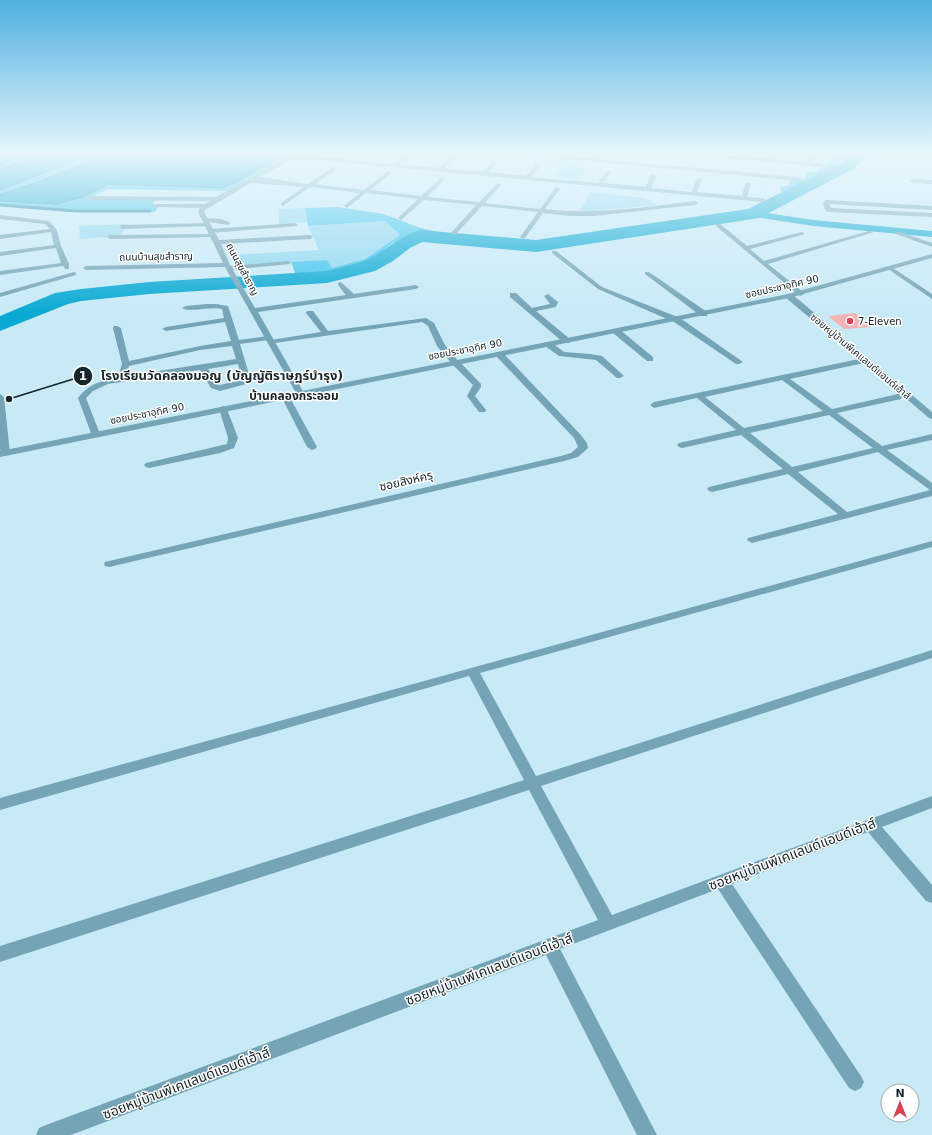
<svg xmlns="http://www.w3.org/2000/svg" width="932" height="1135" viewBox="0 0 932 1135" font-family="'DejaVu Sans','Noto Sans Thai',sans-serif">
<rect width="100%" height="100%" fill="#c8eaf7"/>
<!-- green -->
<path fill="#8fd6f1" d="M538 158 585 162 581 168 587 169 580 180 553 177 562 166 533 164Z
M591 192 645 198 658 205 579 212Z
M305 208 308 222 279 224 278 209Z
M385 221 400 235 365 259 332 268 327 260 236 266 230 255 319 250 308 226Z
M128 224 119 236 80 239 79 226Z"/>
<!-- forest -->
<path fill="#3fc4ef" d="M7 154H42L0 169V157Z
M91 154H108L44 180 0 195V190Z
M286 154H295L228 191 109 189 87 199 155 200 152 206 158 207 155 212H76L0 206V201L57 204 109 184 223 188 235 183Z
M835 154H851L815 179 754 208 781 193 780 187 788 186 790 180H805L807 172H818L820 168 836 156Z
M338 207 384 214 420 228 443 233 441 235H414L405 237 391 244 380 254 342 270 296 275 291 262 327 260 332 268 365 259 400 235 385 221 308 226 305 208Z"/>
<!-- water -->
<path fill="#0aa9d3" stroke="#0e81a0" d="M42 154H91L0 190V169Z
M108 154H286L235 183 223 188 109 184 82 197 57 204 0 201V195L44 180Z"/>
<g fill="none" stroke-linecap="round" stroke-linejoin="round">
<!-- stream -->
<path stroke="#0e81a0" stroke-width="3" d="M0 205 76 211H150"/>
<!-- canal -->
<path fill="#0aa9d3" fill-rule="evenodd" d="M15 154H28L0 166V160Z
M753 211 813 220 932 231V237L813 226 749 216 748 214 749 212Z"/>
<!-- river -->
<path fill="#0aa9d3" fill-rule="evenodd" d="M852 154H869L853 169 759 218 753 219 536 252 422 242 410 248 393 261 375 271 327 283 149 294 81 301 68 304 0 331V316L55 293 81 289 149 282 327 271C343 267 359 264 374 256 390 247 402 235 420 230L536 240 748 209 841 163Z"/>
</g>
<!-- building -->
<path fill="#f4b3b5" d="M855 313 872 327 844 329 828 316Z"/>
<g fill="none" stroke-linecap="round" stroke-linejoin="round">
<!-- service -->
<path fill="#75a4b6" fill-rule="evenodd" d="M813 156 818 157 806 165H802V163Z
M826 200 932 206V210L829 204 831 208 932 213V217L828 212 825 210 823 202Z
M154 204H206L209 206 206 208 152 207V205Z
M205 218 221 219 231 223 228 225 203 221V219Z
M208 223 211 225 210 226 122 229 119 227 122 225Z
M295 223 298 225 297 226 211 233 208 231 211 229Z
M215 234V236L213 237 110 239 107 237 110 235Z
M552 251H556L602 287 680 318 743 362 739 364H736L674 322 598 289 552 253Z
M288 261 290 262V264L229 270 226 268 229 266Z
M340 282 342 283 354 294V298H348L338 285V283Z
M510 293H516L532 308 550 304 544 296 548 294 558 302 556 307 536 311 570 339V343H564L510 297Z
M206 304H216L228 306 239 340 268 336 272 338 268 340 240 344 251 381 250 383 220 391 211 388 200 370 108 384 93 391 86 398 100 434 98 436H92L78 398C88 384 101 381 118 377L122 364 113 328 114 326H117L121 328 129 361 200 346 231 341 225 322 166 331 162 329 166 327 224 318 222 309C211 306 189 313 182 308L186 306ZM232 346 236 359 126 376 129 366 200 350ZM238 364 242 380 220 385 217 384 208 369Z
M307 311H313L328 331 426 318 434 323 445 345 459 362 455 364H452L437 346 428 326 422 322 268 344V340H271L321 332 306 313Z
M545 342H551L564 352 590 354 602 356 624 376 620 378H617L596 360 559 356 545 346Z
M285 393 289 396 317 447 315 449 312 450 307 447 281 396Z
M0 394 4 397 10 453 5 456 2 455 0 449Z
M223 406 227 409 238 438 234 448 220 453 149 468 146 467 144 465 146 463 227 444 228 438 219 409Z"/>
<!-- minor -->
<path fill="#75a4b6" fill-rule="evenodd" d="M294 154 393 164 404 154H410L399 164 438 168 451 156 454 158 444 168 482 172 494 160 497 162 487 172 526 176 537 164 540 166 531 177 598 183 608 170 611 172 603 183 646 187 650 176 653 174 656 176 651 188 692 192 696 180 699 178 702 180 697 192 742 196 745 184 748 182 751 184 747 197 763 198 766 200 763 202 295 158 260 177 308 184 333 167 335 168V170L315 184 364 190 388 171 391 173 390 174 370 190 421 196 442 177 445 179 427 197 479 202 498 183 501 185 485 203 540 209 555 188 557 187 560 189 545 209C596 215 645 207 695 201L698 203 695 205 594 216H571L543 213 525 238 523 239 520 237 538 212 482 206 456 234H452V232L476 205 424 200 401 220 398 218 399 217 418 199 366 193 347 208 344 206 345 205 360 193 310 187 283 206 281 205V203L304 187 251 183 205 210 204 212 219 240 310 235 313 237 310 239 221 244 230 265 255 308 416 285 419 287 416 289 258 312 304 393 300 396 296 393 225 267 86 270 83 268 86 266 223 263 198 212 200 208 210 201 90 200 87 198 90 196 216 197Z
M514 154H537L799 177 802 179 799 181Z
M686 154H711L820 163 823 165 820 167Z
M913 179 932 180V184L911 182 910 181Z
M0 215 49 221 57 230 61 246 69 264V269H65L63 266 0 275V271L61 263 56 248 0 256V252L54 245 51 232 0 239V235L50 229 45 224 0 219Z
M716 224H720L747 246 802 232 805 234 750 249 764 261 869 231 874 232 768 264 803 292 804 294 800 296 716 226Z
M896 232H900L932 243V247L896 234Z
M890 266 932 294V299L888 269 887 268Z
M74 272 76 273V275L0 297V293Z
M645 272H649L707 312V316H701L645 274Z
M786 294H792L932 412V419L929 418 864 363 790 379 832 409 898 394 901 395 902 397 901 399 837 413 882 446 932 434V440L887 450 932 483V496L752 543 747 540 748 538 838 514 788 474 712 492 709 491 707 489 709 487 783 469 741 435 682 448 679 447 677 445 679 443 736 430 697 398 654 408 650 405 654 402 859 359 786 298ZM782 380 823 411 744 428 705 397ZM829 415 873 448 792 467 750 433ZM878 452 930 490 847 512 798 472Z
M613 329H619L653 357V361H647L613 333Z
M496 352H502L580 434 587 443 588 448 578 457 564 461 109 567 105 566 104 564 105 562 109 561 561 456 571 453 578 447 574 438 496 356Z
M452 360H458L481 384V387L475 396 486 410 485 412H479L467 396 473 385 452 364Z
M932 541V547L480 673 536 776 932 650V658L541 786 612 915 932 796V808L882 827 932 885V903L926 901 868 832 732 884 861 1076 864 1082 861 1088 855 1091 849 1088 718 889 560 949 657 1135H637L546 955 71 1135H36L39 1128 46 1125 598 920 529 790 0 962V946L524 780 469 676 0 810V798Z"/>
<!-- tertiary -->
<path fill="#75a4b6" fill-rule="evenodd" d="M932 254V258L789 298 0 457V451L788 294Z"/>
</g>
<!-- sky -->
<linearGradient id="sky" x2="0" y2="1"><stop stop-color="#4fb0e0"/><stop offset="0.49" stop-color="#e6f6fb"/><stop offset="1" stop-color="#e6f6fb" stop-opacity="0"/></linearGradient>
<rect width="932" height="313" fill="url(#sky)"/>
<!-- markers -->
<circle fill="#d44457" stroke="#fff" stroke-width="1.5" cx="850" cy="321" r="4"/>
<g text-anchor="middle" stroke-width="3" stroke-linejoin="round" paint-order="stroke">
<!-- far-street labels -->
<g font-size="10" fill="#172429" stroke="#fff">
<text transform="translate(156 256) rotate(-1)" y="4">ถนนบ้านสุขสำราญ</text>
<text transform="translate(243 269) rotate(62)" y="4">ถนนสุขสำราญ</text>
<text transform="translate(782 286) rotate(-13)" y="4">ซอยประชาอุทิศ 90</text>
<text transform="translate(465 349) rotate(-11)" y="4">ซอยประชาอุทิศ 90</text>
<text transform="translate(861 356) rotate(40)" y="4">ซอยหมู่บ้านพีเคแลนด์แอนด์เฮ้าส์</text>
<text transform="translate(147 413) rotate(-11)" y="4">ซอยประชาอุทิศ 90</text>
</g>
<!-- far-poi labels -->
<g font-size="10" fill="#172429" stroke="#fff" text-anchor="start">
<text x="858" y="325">7-Eleven</text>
</g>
<!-- far-quarter labels -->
<g font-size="12" font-weight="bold" fill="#172429" stroke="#fff">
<text x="294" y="400">บ้านคลองกระออม</text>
</g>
<!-- street labels -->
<g font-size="12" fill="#172429" stroke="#fff">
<text transform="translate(406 481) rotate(-13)" y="4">ซอยสิงห์ครุ</text>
</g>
<!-- near-street labels -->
<g font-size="14" fill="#172429" stroke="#fff">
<text transform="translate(792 854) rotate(-21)" y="5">ซอยหมู่บ้านพีเคแลนด์แอนด์เฮ้าส์</text>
<text transform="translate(489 969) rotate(-21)" y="5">ซอยหมู่บ้านพีเคแลนด์แอนด์เฮ้าส์</text>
<text transform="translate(186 1083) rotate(-21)" y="5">ซอยหมู่บ้านพีเคแลนด์แอนด์เฮ้าส์</text>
</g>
</g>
<!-- callouts -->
<path fill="none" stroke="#172429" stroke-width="1.5" d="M9 399L83 376"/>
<g fill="#172429" stroke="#fff" stroke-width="1.5">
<circle cx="9" cy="399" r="4"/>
<circle cx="83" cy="376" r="10"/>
</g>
<g font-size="12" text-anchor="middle" font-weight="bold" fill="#fff">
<text x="83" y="380">1</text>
</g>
<g font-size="13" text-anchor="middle" font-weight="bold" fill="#172429" stroke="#fff" stroke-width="3" stroke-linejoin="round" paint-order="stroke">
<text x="222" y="380">โรงเรียนวัดคลองมอญ (บัญญัติราษฎร์บำรุง)</text>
</g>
<!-- north arrow -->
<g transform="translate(900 1103)"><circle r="19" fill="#ffffff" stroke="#a2a7a9"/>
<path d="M0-3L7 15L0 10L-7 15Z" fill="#d44457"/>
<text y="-6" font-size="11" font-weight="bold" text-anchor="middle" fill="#172429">N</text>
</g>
</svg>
